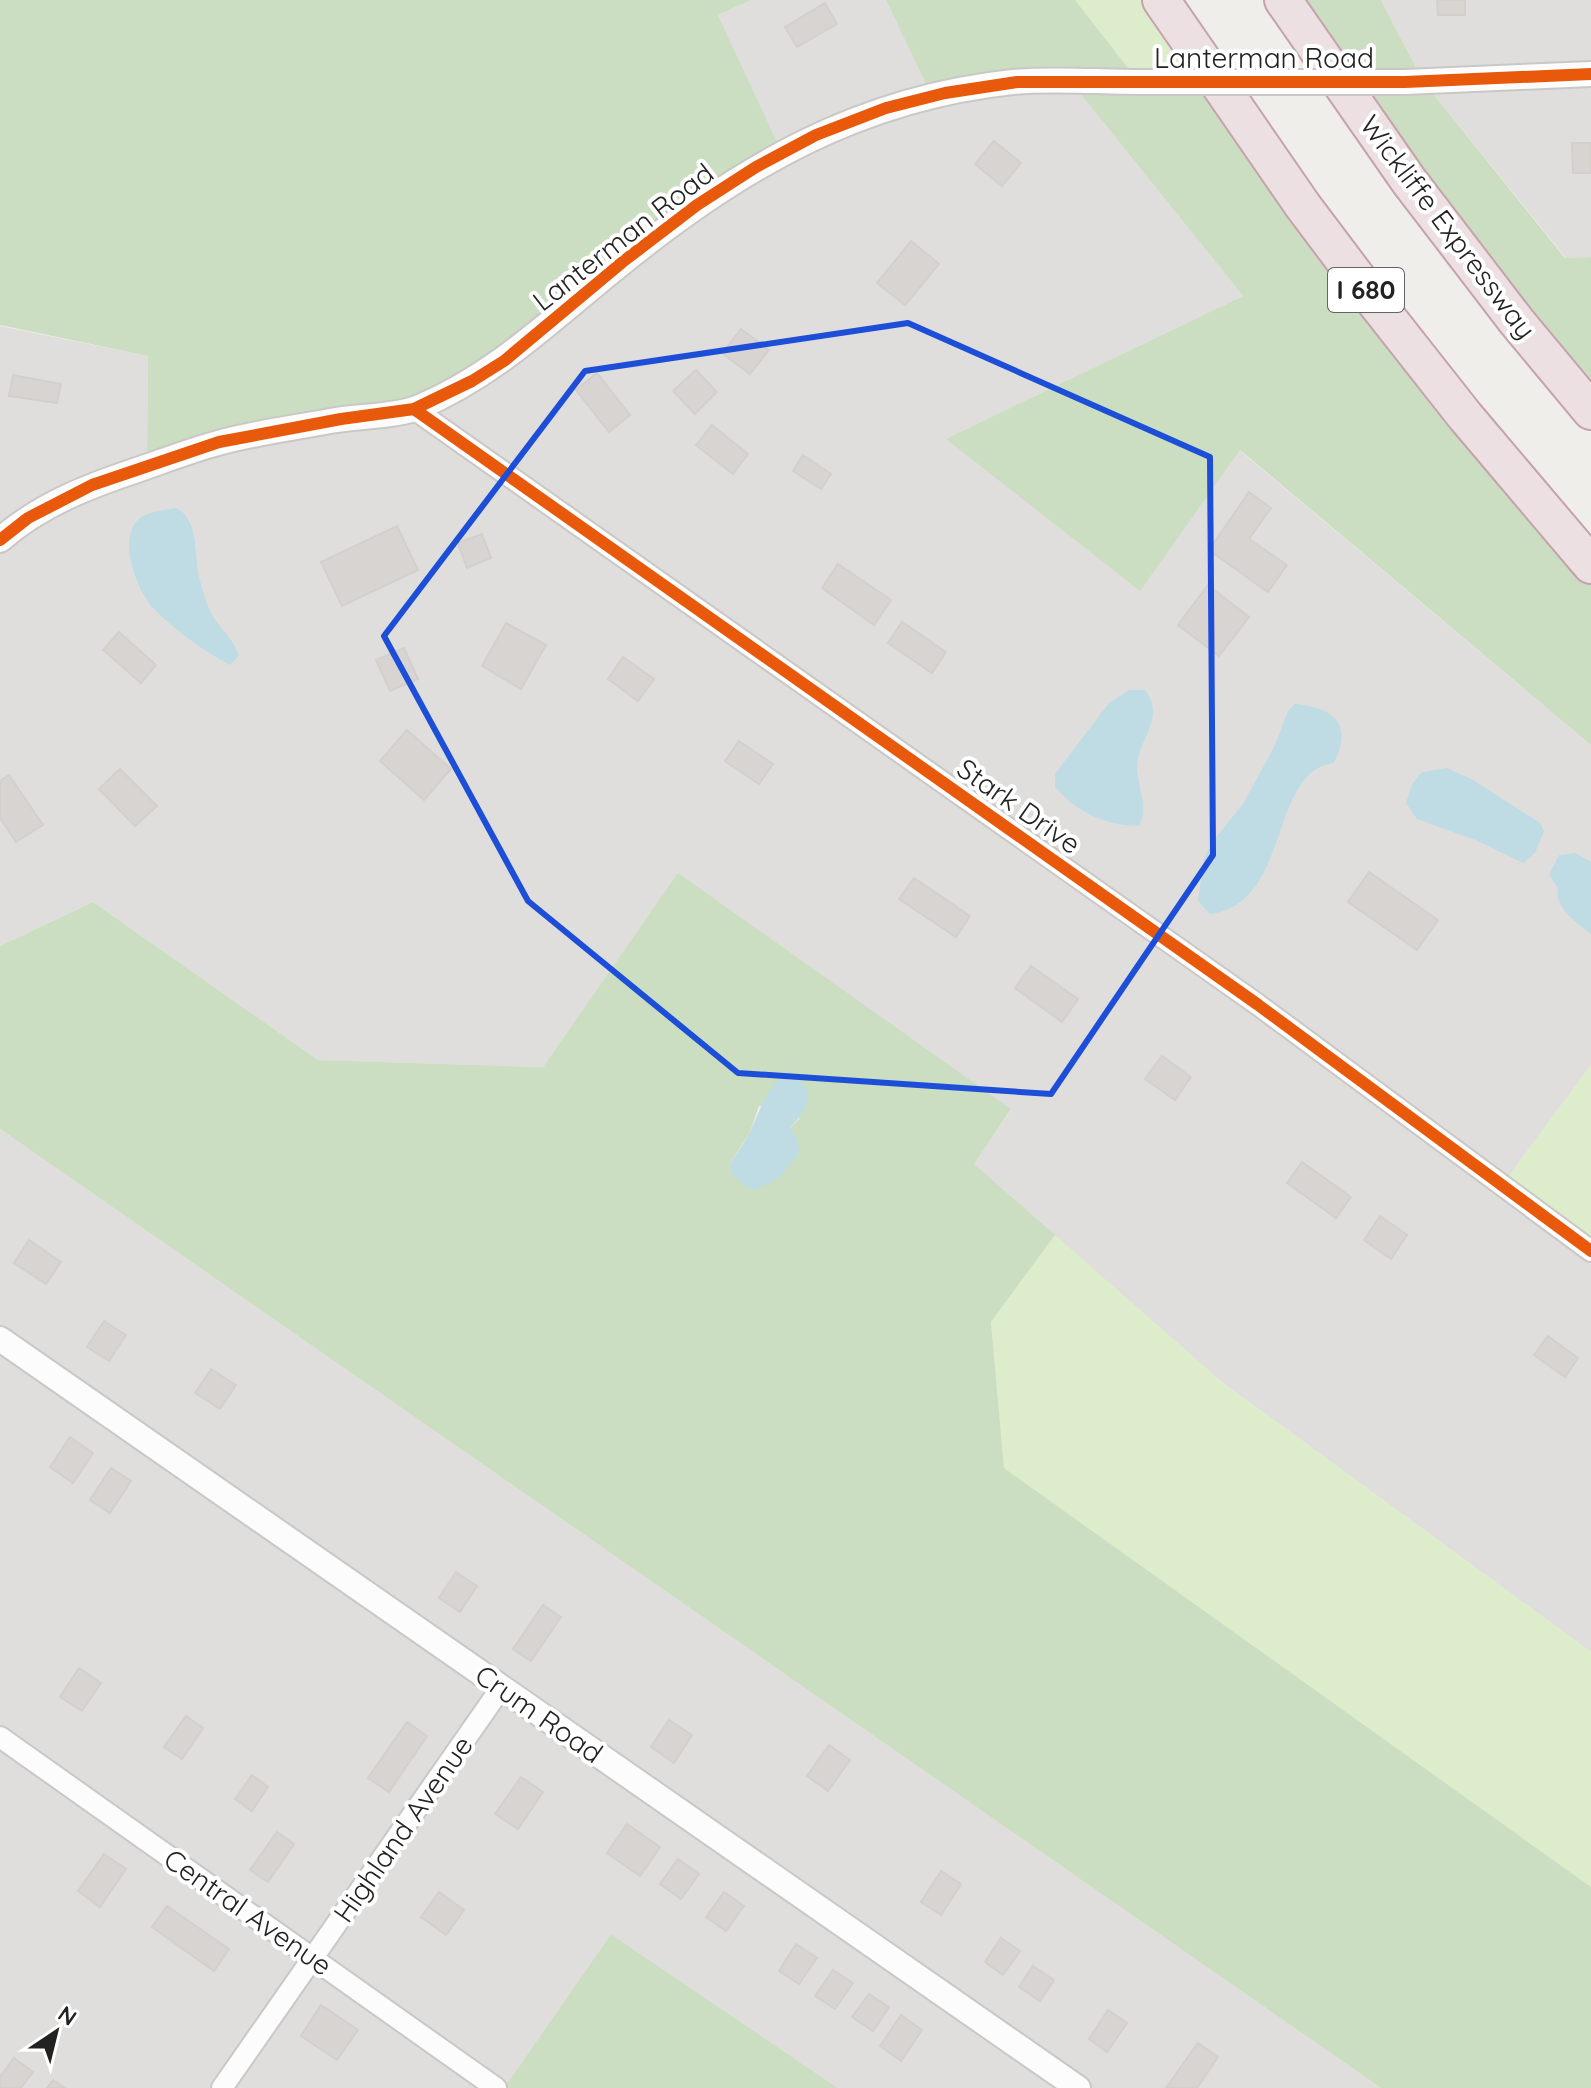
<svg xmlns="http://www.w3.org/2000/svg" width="1591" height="2088" viewBox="0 0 1591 2088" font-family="Quicksand,sans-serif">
<rect width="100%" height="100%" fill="#f0eeeb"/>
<!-- residential -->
<path fill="#dfdedc" d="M751 0H886L933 96 1071 82 1243 296 947 439 1239 450 1591 745V1065L1503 1184 1591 1251V1652L1223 1383 973 1164 1011 1110 678 874 543 1067 318 1060 93 902 0 946V326L148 356 147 465 781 153 718 15Z
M1381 0H1591V257L1566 258 1423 81Z
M0 1129 1381 2088H838L611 1934 504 2088H0Z"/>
<!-- grass -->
<path fill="#ddeccb" d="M1075 0H1161L1217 82H1139Z
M1591 1065V1251L1503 1184Z
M1055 1235 1223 1383 1591 1652V1887L1004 1468 991 1322Z"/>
<!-- forest -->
<path fill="#cbdec1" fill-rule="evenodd" d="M0 0H751L718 15 782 153 414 409 147 466 148 356 0 325Z
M886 0H1075L1139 82H1217L1591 565V745L1240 450 1140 591 946 439 1243 296 1071 82 932 96Z
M1283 0H1381L1423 81 1565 258 1591 257V409Z
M678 873 1011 1109 974 1164 1055 1235 991 1322 1004 1468 1591 1887V2088H1381L0 1129V946L93 902 318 1060 543 1067ZM759 1106 800 1118 790 1128 730 1164 750 1132Z
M611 1934 838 2088H504Z"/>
<!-- water -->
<path fill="#bfdbe3" d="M176 508C199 518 194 555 199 577 202 588 206 603 211 613 220 629 234 639 239 656L230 665C207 653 173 629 154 609 137 591 116 538 140 518 150 511 164 510 176 508Z
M1129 690H1145C1167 719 1136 740 1137 769 1138 789 1149 807 1139 826 1107 826 1076 812 1055 787V774L1109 703Z
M1295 704C1335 708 1353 724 1334 763 1268 771 1292 904 1210 914L1198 901 1204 858 1213 841 1243 804 1274 747 1288 711Z
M1447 768 1473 780 1540 823 1544 831 1535 853 1523 863 1478 841 1417 819 1406 803 1412 784 1422 772Z
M1575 853 1591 862V934C1577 923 1554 908 1558 888L1549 875 1559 855Z
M787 1071C818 1091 812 1104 790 1128L798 1140 799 1153 779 1178 756 1190 747 1187 732 1175 730 1164C737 1153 745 1142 751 1130 761 1107 767 1088 787 1071Z"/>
<!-- building -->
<path fill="#d7d4d2" stroke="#d3d0cc" stroke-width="2" d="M1437 0H1465V15H1438Z
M825 3 837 24 797 47 785 27Z
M994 141 1021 163 1002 186 975 164Z
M1572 143H1591V173H1573Z
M911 241 939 264 905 305 877 283Z
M741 329 769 350 750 374 722 353Z
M696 370 717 392 695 414 673 391Z
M597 373 630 415 609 432 576 390Z
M13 375 61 384 57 403 9 396Z
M712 425 748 454 733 474 696 445Z
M803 455 831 474 821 489 793 471Z
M1249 492 1271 508 1249 539 1287 565 1268 592 1209 550Z
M397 526 418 570 342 606 321 562Z
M482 534 491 558 467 568 458 543Z
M838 564 891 600 874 625 822 588Z
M1208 585 1249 617 1219 656 1178 625Z
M902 622 946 652 932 673 888 643Z
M506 623 546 645 521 689 482 666Z
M119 632 156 665 141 683 103 650Z
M404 648 418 679 390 691 376 660Z
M623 657 654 679 638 701 608 679Z
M407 730 451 769 424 800 380 761Z
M739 741 773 764 759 784 725 761Z
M120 769 157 806 135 826 99 789Z
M9 775 43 825 16 842 0 818V781Z
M1369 872 1438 920 1417 950 1348 902Z
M914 878 970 916 956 937 899 899Z
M1031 966 1078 999 1062 1022 1015 988Z
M1162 1056 1191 1077 1175 1100 1145 1079Z
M1302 1162 1351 1197 1336 1218 1287 1183Z
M1380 1216 1407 1235 1391 1259 1364 1240Z
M29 1240 61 1262 46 1284 14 1263Z
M104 1321 126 1335 109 1361 87 1347Z
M1548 1336 1578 1358 1565 1377 1534 1355Z
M211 1369 236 1385 220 1409 195 1393Z
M70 1437 93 1453 73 1483 50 1467Z
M111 1468 131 1481 110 1513 90 1500Z
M456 1572 477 1586 460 1612 439 1598Z
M543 1605 561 1617 531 1661 513 1649Z
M79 1668 101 1683 82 1711 60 1697Z
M186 1716 203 1728 182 1759 164 1747Z
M669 1720 692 1735 674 1763 651 1747Z
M407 1722 427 1736 389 1792 368 1778Z
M829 1745 850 1760 828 1791 807 1776Z
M252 1775 268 1787 252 1811 235 1799Z
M521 1777 543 1792 518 1829 495 1814Z
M627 1824 660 1847 640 1876 607 1853Z
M277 1832 294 1844 268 1882 250 1870Z
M104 1854 126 1869 100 1907 78 1891Z
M678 1859 699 1874 681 1899 660 1884Z
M941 1871 961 1884 941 1915 921 1902Z
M439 1892 464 1910 446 1935 421 1917Z
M724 1892 744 1906 726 1931 706 1917Z
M167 1906 229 1949 214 1971 152 1927Z
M1001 1938 1020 1951 1003 1975 985 1962Z
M796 1944 817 1958 799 1984 779 1971Z
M1033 1966 1054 1980 1040 2001 1019 1987Z
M833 1970 853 1983 835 2009 815 1996Z
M869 1994 889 2007 873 2031 852 2017Z
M321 2005 358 2030 337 2060 301 2036Z
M1108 2010 1127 2023 1107 2052 1089 2039Z
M901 2015 922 2030 901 2061 880 2046Z
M1198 2043 1218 2057 1197 2088H1166Z
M14 2058 33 2072 21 2088H0V2077Z
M53 2080 65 2088H47Z"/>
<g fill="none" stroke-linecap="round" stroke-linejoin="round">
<defs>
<path id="minor" d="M414 409 1257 1004 1591 1251
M0 1737 496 2088
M222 2088 501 1688"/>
<path id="tertiary" d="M1405 82 1591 74
M0 540C41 504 89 486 140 469 166 460 192 450 218 443 254 433 293 428 330 421 356 416 393 417 417 408 497 375 556 315 623 262 741 167 859 98 1013 82 1054 78 1097 82 1139 82
M0 1339 1078 2088"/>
<path id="motorway" d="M1161 0 1303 206 1376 303 1465 416 1591 565
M1283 0 1409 181 1517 322 1591 411"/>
</defs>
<!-- minor casing -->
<use href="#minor" stroke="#c9c8c7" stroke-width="24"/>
<!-- tertiary casing -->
<use href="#tertiary" stroke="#c9c8c7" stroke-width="28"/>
<!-- motorway casing -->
<use href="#motorway" stroke="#c5a2ac" stroke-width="40"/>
<!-- minor -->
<use href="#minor" stroke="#fdfcfc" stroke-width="20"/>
<!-- tertiary -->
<use href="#tertiary" stroke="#fdfcfc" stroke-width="24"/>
<!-- motorway -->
<use href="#motorway" stroke="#ece0e2" stroke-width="36"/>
<defs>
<path id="tertiary-bridge" d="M1139 82H1405"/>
</defs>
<!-- tertiary-bridge casing -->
<use href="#tertiary-bridge" stroke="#c9c8c7" stroke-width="28" stroke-linecap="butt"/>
<!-- tertiary-bridge -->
<use href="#tertiary-bridge" stroke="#fdfcfc" stroke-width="24"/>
<defs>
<path id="cycleway" d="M414 409 1257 1004 1591 1251
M0 540 28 518 92 485 219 442 341 419 414 409 472 381 504 361 625 260 697 205 756 167 816 135 886 108 945 93 1017 82H1405L1591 74"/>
</defs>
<!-- cycleway casing -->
<use href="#cycleway" stroke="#fff" stroke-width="17"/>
<!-- cycleway -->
<use href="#cycleway" stroke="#e8590c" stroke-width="12"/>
</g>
<!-- marked area -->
<path fill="none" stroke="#1d4ed8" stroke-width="6" stroke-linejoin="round" d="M908 323 1210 457 1213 855 1051 1094 738 1073 528 901 384 636 585 371Z"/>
<g text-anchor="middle" stroke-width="8" stroke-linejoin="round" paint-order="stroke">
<!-- shield labels -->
<rect fill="#fff" stroke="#646464" stroke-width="2" x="1328" y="268" width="76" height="44" rx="6"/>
<g font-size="26" font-weight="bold" fill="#222">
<text x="1366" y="299">I 680</text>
</g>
<!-- street labels -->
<g font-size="28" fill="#222" stroke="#fff">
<text x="1264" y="68">Lanterman Road</text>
<text transform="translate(1448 227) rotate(53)" y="10">Wickliffe Expressway</text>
<text transform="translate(623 237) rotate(-38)" y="10">Lanterman Road</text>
<text transform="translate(1019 806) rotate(35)" y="10">Stark Drive</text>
<text transform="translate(539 1714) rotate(35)" y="10">Crum Road</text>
<text transform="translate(403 1829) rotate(-55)" y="10">Highland Avenue</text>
<text transform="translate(248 1912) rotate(35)" y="10">Central Avenue</text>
</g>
</g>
<!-- north arrow -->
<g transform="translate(56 2032) rotate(35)" stroke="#ffffff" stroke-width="6" paint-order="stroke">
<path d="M0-6L14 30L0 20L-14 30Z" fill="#222222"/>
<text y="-12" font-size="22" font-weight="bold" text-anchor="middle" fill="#222222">N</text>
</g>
</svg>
